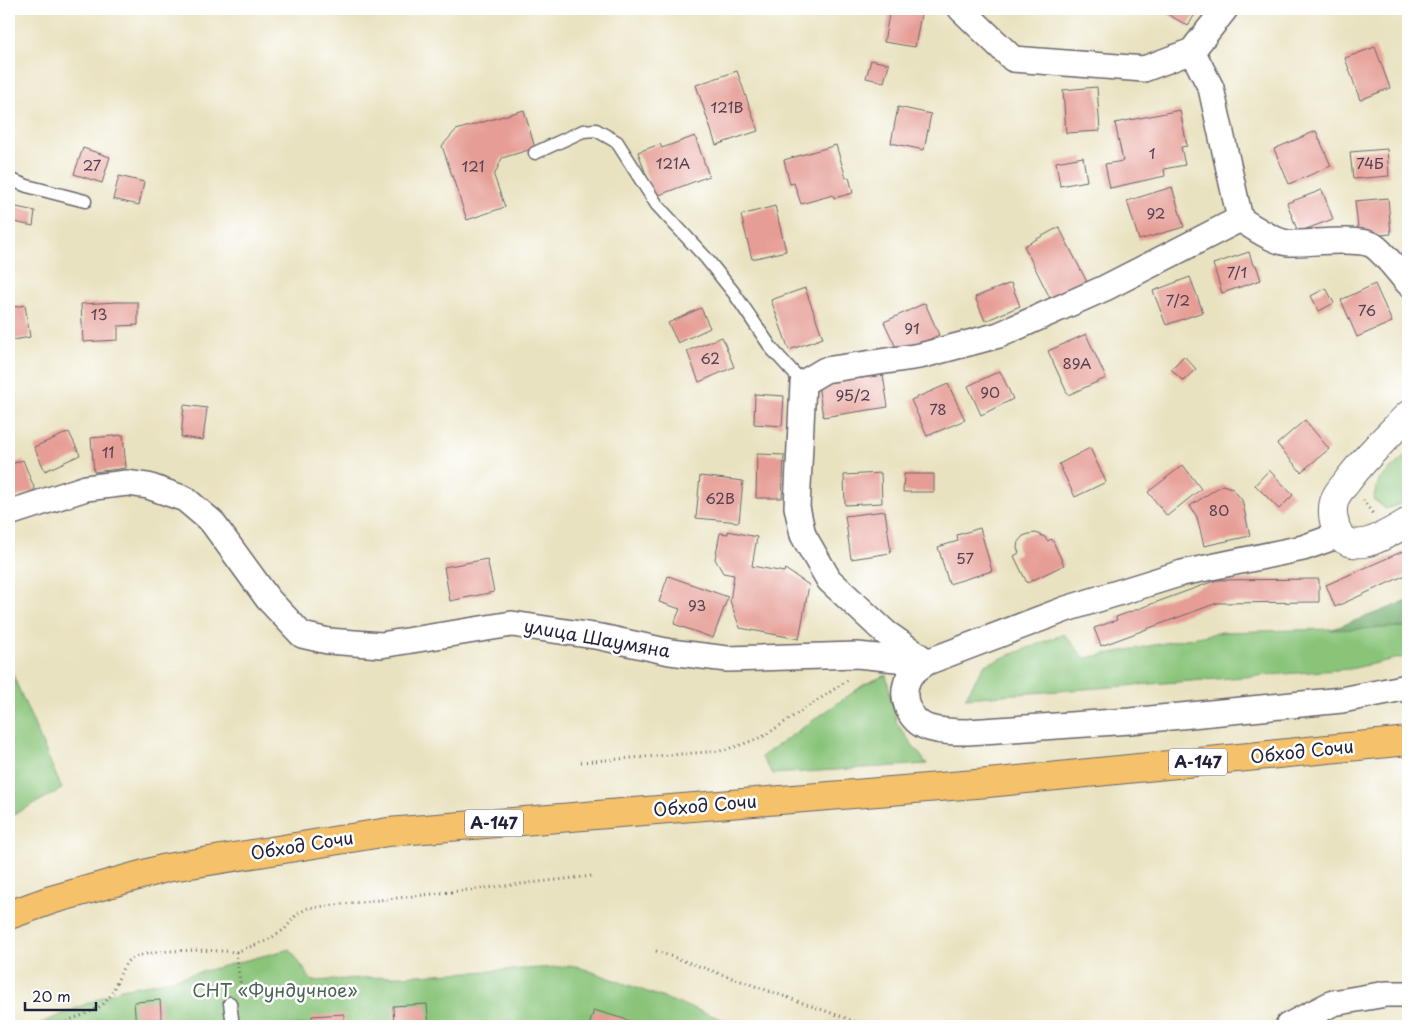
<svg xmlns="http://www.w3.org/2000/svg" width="1417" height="1035" viewBox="0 0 1417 1035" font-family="'Playpen Sans',sans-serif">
<rect width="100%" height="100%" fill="#fff"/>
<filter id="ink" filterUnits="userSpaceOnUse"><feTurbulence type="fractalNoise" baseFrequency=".02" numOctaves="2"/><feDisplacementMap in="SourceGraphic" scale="10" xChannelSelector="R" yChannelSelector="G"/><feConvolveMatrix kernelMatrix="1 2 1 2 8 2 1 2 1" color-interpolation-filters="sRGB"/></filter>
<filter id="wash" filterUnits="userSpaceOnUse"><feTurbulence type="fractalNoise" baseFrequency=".0096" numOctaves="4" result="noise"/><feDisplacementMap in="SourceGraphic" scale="20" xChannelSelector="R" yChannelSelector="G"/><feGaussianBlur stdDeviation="1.12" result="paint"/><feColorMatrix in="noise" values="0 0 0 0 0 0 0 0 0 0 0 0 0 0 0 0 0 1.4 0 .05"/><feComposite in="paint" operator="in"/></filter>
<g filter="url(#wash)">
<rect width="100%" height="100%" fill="#e9e2c0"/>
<!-- green -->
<path fill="#89c479" stroke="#56735a" d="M1408 453V499L1403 503 1386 509 1373 499 1379 480Z
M1408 627V656L1350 669 965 698 984 665 1064 634 1085 658 1223 632Z
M9 666 62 789 9 817Z
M886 675 897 724 927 764 773 774 761 757 865 684Z
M290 949 312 981 576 966 741 1026H34L121 989 161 982Z"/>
<!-- forest -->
<path fill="#6eaa69" stroke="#486652" d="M1408 601V627L1330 630Z"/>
<g id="blocks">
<!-- building -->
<path fill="#e69d95" d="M890 9H922L915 47 884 42Z
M1159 9H1198L1188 26Z
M1375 47 1390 88 1360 100 1345 58Z
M871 60 889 64 884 82 866 78Z
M737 71 758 131 716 145 696 85Z
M1097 87 1100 131 1066 133 1063 90Z
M898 107 931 114 924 150 891 143Z
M524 110 535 148 502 158 494 176 505 207 467 220 442 146 456 130Z
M1180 110 1187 146 1181 147 1185 165 1164 169 1165 176 1110 188 1105 164 1123 161 1115 123Z
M1316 131 1331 166 1289 184 1274 149Z
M695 136 709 176 654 197 638 152 660 144 662 148Z
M836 145 846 178 849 177 853 193 834 198 833 195 801 204 794 183 790 184 784 160Z
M83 148 110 157 102 183 74 174Z
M1387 149 1389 176 1353 179 1350 152Z
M1083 157 1087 181 1060 186 1056 162Z
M119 176 144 182 139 205 113 199Z
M1172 187 1184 227 1139 240 1127 201Z
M1322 190 1333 219 1298 232 1287 203Z
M1388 198 1391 234 1359 237 1355 201Z
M12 206 35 211 33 226 9 221Z
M775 206 786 251 752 259 741 215Z
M1059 227 1089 286 1053 304 1024 246Z
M1249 252 1253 265H1256L1261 280 1222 293 1213 264Z
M1190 277 1203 312 1166 325 1153 291Z
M1011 283 1020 306 985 321 975 297Z
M1375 284 1392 322 1357 337 1341 300Z
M805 288 823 338 789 350 771 300Z
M1326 288 1334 303 1319 311 1311 296Z
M117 302H138V325L118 326V340L83 342 81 304Z
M925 303 939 335 899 354 884 322Z
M25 305 30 337 9 341V308Z
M701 308 710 328 678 343 668 323Z
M1086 334 1106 378 1068 395 1048 351Z
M722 337 734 367 699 382 687 351Z
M1184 356 1196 369 1183 381 1171 369Z
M1000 371 1013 399 981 415 968 386Z
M883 375 888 407 823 417 818 384Z
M948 384 965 420 927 436 911 400Z
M755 394 784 396 782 426 754 424Z
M184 405 207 408 203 440 181 437Z
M1305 420 1329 449 1301 472 1277 444Z
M69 432 80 455 45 471 34 447Z
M123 435 126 468 94 472 91 438Z
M1090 448 1106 482 1075 497 1059 464Z
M757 454 784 455 782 498H756Z
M23 460 35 490 9 500V465Z
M1183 465 1201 489 1167 516 1148 492Z
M1269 470 1293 495 1279 509 1255 485Z
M881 473 882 503 845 505 844 475Z
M904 474H934V492H903Z
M700 476 743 481 739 522 696 518Z
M1222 485 1232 488 1242 500 1250 536 1204 546 1197 517 1190 506Z
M885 511 891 553 851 559 845 516Z
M980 528 992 571 949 584 938 547 958 541 957 535Z
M728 531 757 537 752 566 784 572 785 569 809 585 799 639 740 628 730 601 734 575 723 573 715 559 720 533 728 534Z
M1036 533 1045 537 1047 541 1052 539 1064 565 1027 583 1014 556 1019 553 1017 548 1018 542 1023 536 1029 534Z
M1408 549V574L1335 607 1326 585Z
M487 559 494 592 450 601 444 567Z
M668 576 728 597 713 638 674 624 680 609 659 602Z
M1319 579V602L1217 603 1101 646 1094 628 1117 620 1116 617 1217 580Z
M160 1000 162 1026H136L134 1002Z
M427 1004 429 1026H394L393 1006Z
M594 1010 634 1022 633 1026H589Z
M344 1014V1026H312V1016Z"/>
</g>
</g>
<g filter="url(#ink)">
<use href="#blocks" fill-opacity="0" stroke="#68656a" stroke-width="1"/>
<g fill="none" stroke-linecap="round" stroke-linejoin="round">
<defs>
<path id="service" d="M535 153 583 131 596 130 617 142 657 205 706 258 734 293 772 349 803 383
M9 179 27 186 85 201
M230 1003 233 1026"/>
<path id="minor" d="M961 9 1013 59 1144 69 1192 51 1225 9
M1192 51 1211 88 1240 219C1253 227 1274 242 1289 243 1308 244 1358 236 1374 246 1385 254 1399 273 1408 283
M9 513 86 488 127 483 148 486 185 499 212 522 268 599 302 635 328 641 381 645 512 624 601 637 670 652 727 659 857 655 927 662
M1339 535 1303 548 1182 573 1066 609 927 662C921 666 913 671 909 677 899 696 908 721 929 728 942 732 955 732 968 732L1130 721 1342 700 1408 687
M926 661 886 633 829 580 803 535 797 507 803 383 825 370 920 356 999 335 1105 288 1240 219
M1288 1026 1333 1003 1386 994H1408"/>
<path id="tertiary" d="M1408 415C1387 437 1364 458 1346 483 1342 488 1337 493 1335 499 1331 509 1333 519 1336 528 1349 561 1389 533 1408 522"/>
<path id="trunk" d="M9 915 51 900 166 868 388 832 988 783 1408 741"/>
</defs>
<!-- service casing -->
<use href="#service" stroke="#68656a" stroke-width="15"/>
<!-- minor casing -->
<use href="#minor" stroke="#68656a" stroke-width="28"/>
<!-- tertiary casing -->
<use href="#tertiary" stroke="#68656a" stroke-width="30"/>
<!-- trunk casing -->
<use href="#trunk" stroke="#68656a" stroke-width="30"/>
<!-- path -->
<path stroke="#68656a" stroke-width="3" stroke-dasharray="1 4" stroke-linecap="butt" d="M1363 500 1373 514
M581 762 720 751 738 746 764 736 848 680
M656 951 868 1026
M236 952 266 941 285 929 297 914 308 908 592 876
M58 1026C72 1017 89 1015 102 1005 116 994 117 975 127 962 140 947 216 950 236 952L240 982 238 986"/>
<!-- service -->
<use href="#service" stroke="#fff" stroke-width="12"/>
<!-- minor -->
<use href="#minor" stroke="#fff" stroke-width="25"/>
<!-- tertiary -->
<use href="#tertiary" stroke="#fff" stroke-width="28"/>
<!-- trunk -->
<use href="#trunk" stroke="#f5c16b" stroke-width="28"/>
</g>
</g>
<g text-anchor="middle" stroke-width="5" stroke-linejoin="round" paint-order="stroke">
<!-- number labels -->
<g font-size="15" fill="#534152">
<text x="727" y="113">121В</text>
<text x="1152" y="159">1</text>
<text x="673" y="169">121А</text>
<text x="1370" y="169">74Б</text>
<text x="92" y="171">27</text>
<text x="473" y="172">121</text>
<text x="1156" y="219">92</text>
<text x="1237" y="278">7/1</text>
<text x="1178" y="306">7/2</text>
<text x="1367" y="316">76</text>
<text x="99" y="320">13</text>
<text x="912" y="334">91</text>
<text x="710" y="364">62</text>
<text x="1077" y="369">89А</text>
<text x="990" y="398">90</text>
<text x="853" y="401">95/2</text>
<text x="938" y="415">78</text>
<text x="108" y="458">11</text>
<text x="720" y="504">62В</text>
<text x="1219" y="516">80</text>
<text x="965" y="564">57</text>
<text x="697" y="611">93</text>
</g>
<!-- shield labels -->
<g fill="#fff" stroke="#646476" stroke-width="1">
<rect x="1169" y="748.5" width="58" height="27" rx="4"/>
<rect x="465" y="809.5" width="58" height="27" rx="4"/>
</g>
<g font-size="16" font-weight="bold" fill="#22223b">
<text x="1198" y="768">А-147</text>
<text x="494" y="829">А-147</text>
</g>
<!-- street labels -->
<g font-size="18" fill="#22223b" stroke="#fff">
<text transform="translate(597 639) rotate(10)" y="6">улица Шаумяна</text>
<text transform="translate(1302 752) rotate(-6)" y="6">Обход Сочи</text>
<text transform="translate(705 806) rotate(-5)" y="6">Обход Сочи</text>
<text transform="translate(302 846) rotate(-9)" y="6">Обход Сочи</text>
</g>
<!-- park labels -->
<g font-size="18" fill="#4b6354" stroke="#fff">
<text x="275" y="997">СНТ «Фундучное»</text>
</g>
</g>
<!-- margin -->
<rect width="1417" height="1035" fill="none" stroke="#fff" stroke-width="30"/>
<!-- scale -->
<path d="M25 1002v8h71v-8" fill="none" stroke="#22223b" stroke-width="2.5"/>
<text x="32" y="1002" font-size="15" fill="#22223b" stroke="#ffffff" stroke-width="4" paint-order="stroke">20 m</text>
</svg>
